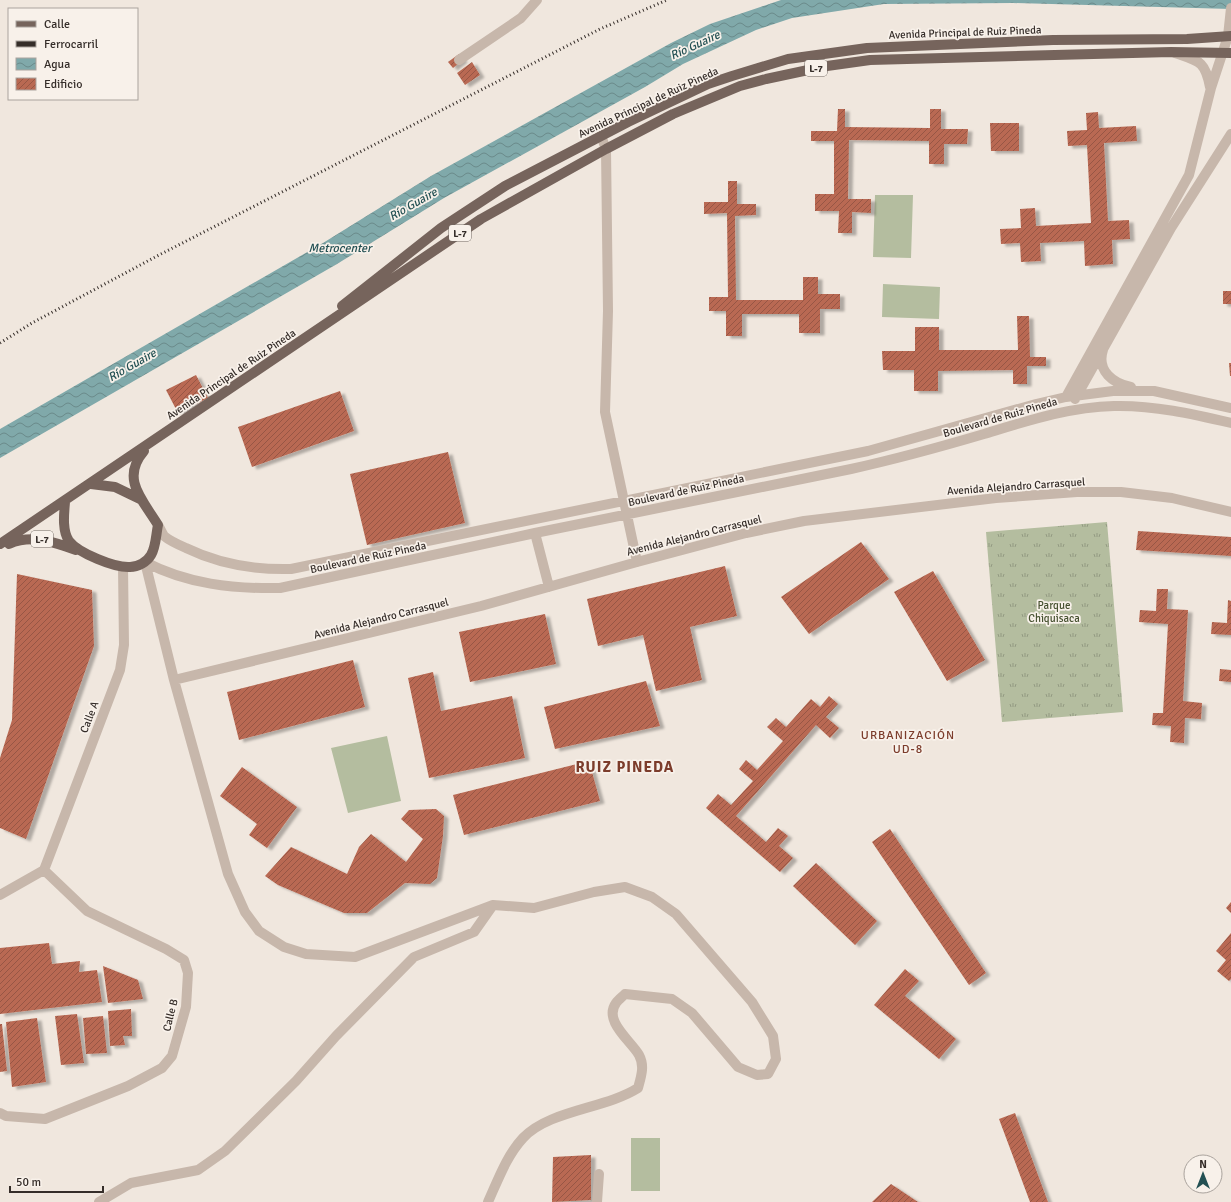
<svg xmlns="http://www.w3.org/2000/svg" width="1231" height="1202" viewBox="0 0 1231 1202" font-family="Signika,sans-serif">
<defs>
<pattern id="grass-tufts" width="24" height="20" patternUnits="userSpaceOnUse"><rect width="24" height="20" fill="#b4bd9f"/><path d="M3 7l-1-3M5 7V3M7 7l1-3M15 17l-1-3M17 17v-4M19 17l1-3" fill="none" stroke="#939a82"/></pattern>
<pattern id="water-waves" width="16" height="10" patternUnits="userSpaceOnUse"><rect width="16" height="10" fill="#80a9aa"/><path d="M0 5q4-4 8 0t8 0" fill="none" stroke="#6a8a8a"/></pattern>
<pattern id="building-hatch" width="6" height="6" patternUnits="userSpaceOnUse"><rect width="6" height="6" fill="#b96952"/><path d="M-1 1l2-2M0 6l6-6M5 7l2-2" fill="none" stroke="#975744"/></pattern>
<filter id="shadow"><feDropShadow dx="4.5" dy="2.5" stdDeviation="1" flood-color="#0004"/></filter>
</defs>
<rect width="100%" height="100%" fill="#f0e7de"/>
<!-- grass -->
<path fill="url(#grass-tufts)" d="M1107 522 1123 712 1002 722 986 532Z"/>
<!-- pitch -->
<path fill="#b4bd9f" d="M875 195H913L911 258 873 257Z
M883 284 940 287 939 319 882 317Z
M387 736 401 801 348 813 331 748Z
M631 1138H660V1191H631Z"/>
<!-- water -->
<path fill="url(#water-waves)" d="M781 0H1231V9L1013 3 884 4 792 18 756 30 683 64 645 87 444 198 337 264 0 458V429L323 243 431 176 671 43 710 24Z"/>
<!-- building -->
<path fill="url(#building-hatch)" filter="url(#shadow)" d="M459 54 463 60 453 68 448 62Z
M472 62 480 75 465 85 457 73Z
M838 109H845V127L930 128V109H941V129H968L967 144H944V164H929V141L849 140 848 199H871V213L852 212V233H838L839 211H815V194H834V141H811V131H837Z
M1098 112 1099 128 1136 126 1137 141 1104 143 1108 221 1129 220 1130 239 1112 240 1113 264 1085 266 1084 241 1040 243 1041 261 1021 262 1020 243 1001 244 1000 229 1021 228 1020 209 1035 208 1036 226 1091 223 1087 145 1068 146 1067 131 1087 130 1086 113Z
M990 123H1019V151H991Z
M728 181H737V204H756V215L735 216 736 300H803V277H818V294H840V309H820V333H799V314H742V336H726V311H709V297H728L727 213 704 214V202H728Z
M1223 291H1231V304H1223Z
M1017 316H1029L1030 357H1046V366H1027V384H1013V370L938 371V391H914V370H883L882 351H915V327H939V350H1018Z
M1229 363H1231V376H1230Z
M196 375 208 398 178 413 166 390Z
M340 391 354 431 252 467 238 427Z
M448 452 465 523 367 545 350 474Z
M1138 531 1231 537V556L1136 550Z
M861 542 889 579 809 634 781 597Z
M725 566 737 616 690 627 702 680 656 691 643 635 598 646 587 599Z
M933 571 985 660 947 681 894 592Z
M17 574 92 590 94 646 26 839 0 828V758L12 720Z
M1157 589H1168L1167 609 1188 610 1183 701 1202 703 1201 719 1185 718 1184 743 1170 742 1171 726 1152 725 1153 713H1163L1168 624 1139 622 1140 610 1156 611Z
M1228 600 1231 601V635L1211 634 1212 622 1227 623Z
M545 614 556 664 470 682 459 632Z
M353 660 365 707 239 740 227 692Z
M1220 669 1231 670V682L1219 681Z
M433 672 441 711 512 696 525 758 429 778 408 678Z
M646 681 660 726 555 749 544 707Z
M829 696 838 704 826 717 839 728 830 738 816 725 736 816 766 842 778 828 788 836 779 846 793 858 780 872 706 808 718 794 731 805 753 781 739 769 746 760 757 770 783 741 767 727 776 718 786 727 811 699 820 707Z
M589 761 600 801 464 835 453 795Z
M242 767 297 807 267 848 249 835 257 824 220 796Z
M436 809 444 816 443 836 437 878 430 884 405 883 367 913H344L278 885 265 876 291 847 347 874 359 847 371 834 406 862 423 839 401 819 409 810Z
M890 829 986 973 969 985 872 842Z
M816 863 877 921 855 945 793 886Z
M1231 902V913L1226 908Z
M1231 933V979L1229 981 1217 971 1226 960 1216 951Z
M49 943 52 964 80 961 79 972 97 970 102 1002 0 1014V948Z
M103 966 138 980 143 999 108 1003Z
M905 969 919 981 905 996 956 1039 939 1059 874 1005Z
M131 1009 132 1036H123L125 1045 110 1046 108 1011Z
M77 1014 84 1063 61 1065 55 1016Z
M103 1016 107 1053 86 1054 83 1018Z
M37 1018 46 1082 12 1087 6 1022Z
M0 1024H2L7 1071 0 1072Z
M1015 1113 1048 1202H1030L999 1119Z
M591 1155V1200L552 1202 553 1157Z
M891 1184 918 1202H872Z"/>
<g fill="none" stroke-linecap="round" stroke-linejoin="round">
<!-- minor -->
<path stroke="#c7b7ab" stroke-width="10" d="M1175 53C1198 61 1205 60 1210 87
M459 60 521 18 537 0
M601 136 606 149 608 311 605 412 637 562
M1103 350C1096 371 1114 384 1131 387
M1066 397 1189 175 1211 88 1228 36 1231 8
M1075 399 1171 228 1231 134
M158 525C160 528 162 533 164 536 170 541 179 545 186 548 219 564 254 570 291 569L868 451 1036 404 1066 397 1113 391H1154L1231 408
M535 533 549 587
M145 562 174 680 228 874 245 912 259 931 284 947 306 954 355 957 493 905 534 908 594 892 625 887 652 897 676 914 752 1002 773 1036 776 1059 768 1074 757 1075 738 1067 692 1013 672 999 625 994C622 997 618 1000 616 1003 603 1021 631 1041 639 1055 645 1066 641 1077 638 1088 605 1109 549 1110 523 1138 507 1155 498 1180 488 1202
M145 562C187 584 233 589 280 588L535 533 851 469C896 459 940 447 984 434 1027 421 1069 407 1114 406 1153 405 1193 414 1231 423
M174 680 481 606 637 562 746 533 804 521 996 498 1077 492H1121L1172 498 1231 512
M44 870 120 670 124 645 123 567
M0 895 44 870
M0 1113 6 1116 45 1119 128 1086 162 1068 172 1056 186 1007 188 973 184 960 166 949 87 911 44 870
M99 1202 131 1183 198 1170 225 1151 296 1081 336 1036 414 957 474 932 493 905
M597 1202 599 1174"/>
<!-- major -->
<path stroke="#76645c" stroke-width="10" d="M342 306 441 228 505 186 628 122 708 84 732 76 788 59 867 48 1053 40 1187 39 1231 36
M91 484 115 487 142 500
M65 502C64 514 62 531 69 541 78 553 115 568 130 567 138 567 147 562 151 555 156 547 156 534 158 525 143 500 120 479 144 451
M0 544 481 219 606 149 673 114 740 86 766 79 827 66 870 60 1171 52 1231 53
M9 544C32 534 54 542 76 550"/>
<!-- rail -->
<path stroke="#352d29" stroke-width="3" stroke-dasharray="1 3" stroke-linecap="butt" d="M0 343 32 323 159 255 600 29 667 0"/>
</g>
<g text-anchor="middle" stroke-width="3.5" stroke-linejoin="round" paint-order="stroke">
<!-- shield labels -->
<g fill="#f8f1ea" stroke="#706863" stroke-width="1">
<rect x="805" y="60" width="22" height="16" rx="3"/>
<rect x="449" y="225" width="22" height="16" rx="3"/>
<rect x="31" y="531" width="22" height="16" rx="3"/>
</g>
<g font-size="10" font-weight="bold" fill="#352d29">
<text x="816" y="72">L-7</text>
<text x="460" y="237">L-7</text>
<text x="42" y="543">L-7</text>
</g>
<!-- street labels -->
<g font-size="11" fill="#352d29" stroke="#f8f1ea">
<text transform="translate(965 32) rotate(-2)" y="4">Avenida Principal de Ruiz Pineda</text>
<text transform="translate(648 102) rotate(-25)" y="4">Avenida Principal de Ruiz Pineda</text>
<text transform="translate(231 374) rotate(-34)" y="4">Avenida Principal de Ruiz Pineda</text>
<text transform="translate(1000 417) rotate(-16)" y="4">Boulevard de Ruiz Pineda</text>
<text transform="translate(1016 486) rotate(-4)" y="4">Avenida Alejandro Carrasquel</text>
<text transform="translate(686 490) rotate(-12)" y="4">Boulevard de Ruiz Pineda</text>
<text transform="translate(694 535) rotate(-14)" y="4">Avenida Alejandro Carrasquel</text>
<text transform="translate(368 557) rotate(-12)" y="4">Boulevard de Ruiz Pineda</text>
<text transform="translate(381 618) rotate(-14)" y="4">Avenida Alejandro Carrasquel</text>
<text transform="translate(89 717) rotate(-69)" y="4">Calle A</text>
<text transform="translate(170 1015) rotate(-76)" y="4">Calle B</text>
</g>
<!-- park labels -->
<g font-size="11" fill="#465130" stroke="#f8f1ea">
<text x="1054" y="609">Parque<tspan x="1054" dy="13">Chiquisaca</tspan></text>
</g>
<!-- water labels -->
<g font-size="12" font-style="italic" fill="#235053" stroke="#f8f1ea">
<text transform="translate(695 45) rotate(-25)" y="4">Río Guaire</text>
<text transform="translate(413 204) rotate(-30)" y="4">Río Guaire</text>
<text x="340" y="252">Metrocenter</text>
<text transform="translate(132 365) rotate(-30)" y="4">Río Guaire</text>
</g>
<!-- neighbourhood labels -->
<g font-size="12" letter-spacing="1" fill="#7c3c2b" stroke="#f8f1ea">
<text x="908" y="739">URBANIZACIÓN<tspan x="908" dy="14">UD-8</tspan></text>
</g>
<!-- district labels -->
<g font-size="15" font-weight="bold" letter-spacing="1" fill="#7c3c2b" stroke="#f8f1ea">
<text x="625" y="772">RUIZ PINEDA</text>
</g>
</g>
<!-- legend -->
<rect x="8" y="8" width="130" height="92" fill="#f8f1ea" stroke="#aaa39d"/>
<rect x="16" y="21" width="20" height="6" fill="#76645c" stroke="#aaa39d"/>
<text x="44" y="28" font-size="12" fill="#352d29">Calle</text>
<rect x="16" y="41" width="20" height="6" fill="#352d29" stroke="#aaa39d"/>
<text x="44" y="48" font-size="12" fill="#352d29">Ferrocarril</text>
<rect x="16" y="58" width="20" height="12" fill="url(#water-waves)" stroke="#aaa39d"/>
<text x="44" y="68" font-size="12" fill="#352d29">Agua</text>
<rect x="16" y="78" width="20" height="12" fill="url(#building-hatch)" stroke="#aaa39d"/>
<text x="44" y="88" font-size="12" fill="#352d29">Edificio</text>
<!-- north arrow -->
<g transform="translate(1203 1174)"><circle r="19" fill="#f8f1ea" stroke="#aaa39d"/>
<path d="M0-3L7 15L0 10L-7 15Z" fill="#235053"/>
<text y="-6" font-size="11" font-weight="bold" text-anchor="middle" fill="#352d29">N</text>
</g>
<!-- scale -->
<path d="M10 1186v6h93v-6" fill="none" stroke="#352d29" stroke-width="2"/>
<text x="16" y="1186" font-size="12" fill="#352d29" stroke="#f8f1ea" stroke-width="3" paint-order="stroke">50 m</text>
</svg>
